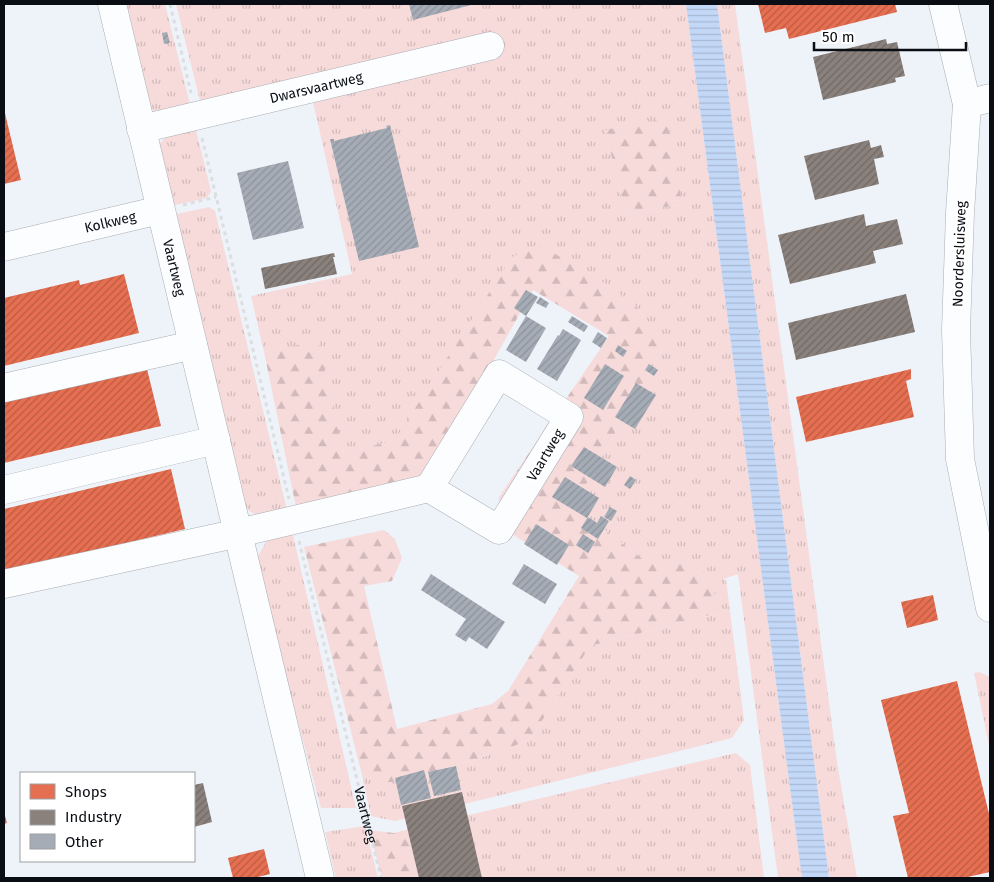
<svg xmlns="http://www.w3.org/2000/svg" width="994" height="882" viewBox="0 0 994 882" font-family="'Fira Sans',sans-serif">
<defs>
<pattern id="grass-tufts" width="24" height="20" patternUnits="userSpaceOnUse" patternTransform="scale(1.25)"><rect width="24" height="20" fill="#f7dada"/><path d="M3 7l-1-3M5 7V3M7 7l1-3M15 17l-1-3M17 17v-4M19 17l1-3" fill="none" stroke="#d2baba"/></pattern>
<pattern id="forest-firs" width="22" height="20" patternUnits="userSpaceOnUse" patternTransform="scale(1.25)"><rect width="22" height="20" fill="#f7dada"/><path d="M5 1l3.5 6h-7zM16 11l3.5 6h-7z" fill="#d2baba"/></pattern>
<pattern id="water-rules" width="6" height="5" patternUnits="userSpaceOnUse" patternTransform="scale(1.25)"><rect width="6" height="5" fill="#c3d8f7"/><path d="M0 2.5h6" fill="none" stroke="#a6b8d3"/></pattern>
<pattern id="shops-hatch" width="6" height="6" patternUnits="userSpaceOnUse" patternTransform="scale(1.25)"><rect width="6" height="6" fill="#e76f51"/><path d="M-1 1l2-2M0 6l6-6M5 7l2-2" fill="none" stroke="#b95a42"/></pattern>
<pattern id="industry-hatch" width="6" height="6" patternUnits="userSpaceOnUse" patternTransform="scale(1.25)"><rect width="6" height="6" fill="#8a817c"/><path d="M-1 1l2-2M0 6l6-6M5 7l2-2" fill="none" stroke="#6f6864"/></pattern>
<pattern id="building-hatch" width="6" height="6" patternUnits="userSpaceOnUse" patternTransform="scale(1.25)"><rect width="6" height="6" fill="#a5acb6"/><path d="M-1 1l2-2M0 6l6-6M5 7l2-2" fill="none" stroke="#8d939c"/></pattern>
</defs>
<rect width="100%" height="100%" fill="#eef3fa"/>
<!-- grass -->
<path fill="url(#grass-tufts)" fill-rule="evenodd" d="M122 4H165L191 108 164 114 146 108Z
M176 4H686L802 878H778L738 574 723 579 726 580 744 720 732 738 395 821 371 816 362 775 379 782H399L506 750 531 738 590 646 718 613 703 570 694 565 660 561H645L574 506 665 345 635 305 581 267 512 257 395 441 344 452 318 342 264 352 251 296 352 274 313 102 496 59 492 35 201 105ZM605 130 682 204 626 214Z
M717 4H735L837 762 857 878H829Z
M195 126 211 191 207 198 170 206 156 147 170 133Z
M209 207 215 211 288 514 264 520 242 506 172 215Z
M292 531 356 808H321L255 561 269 537Z
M979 672 990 677V750L974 673Z
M736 753 750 765 764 878H460L447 820Z
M365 826 378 878H336L325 832Z"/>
<!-- forest -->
<path fill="url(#forest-firs)" d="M668 118 682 204 626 214 605 130Z
M537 245 581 267 635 305 665 345 574 506 645 561H660L694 565 703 570 712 579 718 613 590 646 531 738 506 750 399 782H379L362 775 304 547 384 530 395 539 402 558 392 581 364 586 397 729 492 704 508 691 579 576 501 527 499 497 609 336 533 290 482 381 421 480 297 512 264 352 318 341 344 452 394 441 512 257Z
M447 820 460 878H382L369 830 394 833Z"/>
<!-- water -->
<path fill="url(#water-rules)" d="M686 4H717L829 878H802Z"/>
<!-- shops -->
<path fill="url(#shops-hatch)" d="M758 4H895L897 12 789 39 786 28 765 33Z
M4 109 21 180 4 184Z
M124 274 139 333 4 366V298L79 280 80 285Z
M146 365 161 426 4 463V399Z
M911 369V379L906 381 914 417 806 442 796 397Z
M171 469 185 529 4 572V509Z
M933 595 938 620 907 628 901 602Z
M957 681 990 818V872L963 878H908L893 816 909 813 881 700Z
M4 812 7 823 4 824Z
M264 849 270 874 254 878H233L228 858Z"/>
<!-- industry -->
<path fill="url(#industry-hatch)" d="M886 39 887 44 897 42 905 76 895 78 896 82 823 100 813 57Z
M869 140 871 148 881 145 884 157 874 159 879 184 815 200 804 156Z
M864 214 866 226 897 219 903 244 873 251 876 263 790 284 778 235Z
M334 253 335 257H333L337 274 265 289 261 268Z
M906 294 915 332 796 360 788 323Z
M203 783 212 822 194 827V785Z
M462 792 482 878H419L402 806Z"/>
<!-- building -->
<path fill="url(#building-hatch)" d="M409 4H475L413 20Z
M167 32 170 43 164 44 162 33Z
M390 125 419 247 359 261 330 139H334V141L387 128 386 126Z
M288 161 304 228 253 240 237 173Z
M526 290 538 297 526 316 514 308Z
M540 297 549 303 546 308 536 303Z
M526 316 546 328 526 362 506 350Z
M572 316 588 326 584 332 568 322Z
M563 329 581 340 557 381 537 369 558 335 559 336Z
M598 332 607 338 601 348 592 342Z
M618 345 627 351 623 357 615 351Z
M605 364 624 376 603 410 584 398Z
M649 364 658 370 654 376 645 370Z
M636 383 656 395 635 429 615 417Z
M584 447 617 467 605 487 571 466Z
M630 476 636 480 630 489 624 485Z
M565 477 599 498 587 518 552 497Z
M610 507 617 511 611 521 604 517Z
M601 516 609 521 598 539 581 528 588 517 597 523Z
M536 524 569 545 557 565 524 544Z
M583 534 595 542 588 553 576 545Z
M524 564 557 584 545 604 512 584Z
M431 574 505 622 487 649 469 637 466 642 455 635 466 619 421 590Z
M456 766 461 790 434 796 428 772Z
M424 770 431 798 401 805 395 778Z"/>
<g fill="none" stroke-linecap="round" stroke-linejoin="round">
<defs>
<g id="minor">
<path id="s2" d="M112 4C180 296 252 586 320 878"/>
<path d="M943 4 967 104 960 213 956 330 960 459 990 608"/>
<path d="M967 104 990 98"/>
<path id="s3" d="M141 129 490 46"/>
<path id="s4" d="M4 247 160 210"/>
<path d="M499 374 569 417 499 530 429 488Z"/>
<path d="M4 388 193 345"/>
<path d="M4 490 216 440"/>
<path d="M4 584 239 533 429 488"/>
</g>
</defs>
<!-- minor casing -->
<use href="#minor" stroke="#a9aeb4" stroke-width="29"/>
<!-- path -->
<g stroke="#dcdee0" stroke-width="3" stroke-dasharray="4 4" stroke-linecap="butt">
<path d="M170 4 191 93"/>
<path d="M202 138 289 499"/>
<path d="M183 205 216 197"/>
<path id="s1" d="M299 541 381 878"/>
</g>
<!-- minor -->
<use href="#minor" stroke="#fcfdfe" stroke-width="28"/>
</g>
<g text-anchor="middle" stroke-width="5" stroke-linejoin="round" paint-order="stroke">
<!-- street labels -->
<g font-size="14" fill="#0a0e14" stroke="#fff">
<text dy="5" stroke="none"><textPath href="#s3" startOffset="180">Dwarsvaartweg</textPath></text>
<text dy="5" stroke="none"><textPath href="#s4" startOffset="109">Kolkweg</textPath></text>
<text transform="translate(959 254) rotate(-88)" y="5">Noordersluisweg</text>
<text dy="5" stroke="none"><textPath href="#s2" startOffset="271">Vaartweg</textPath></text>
<text transform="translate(545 455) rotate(-59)" y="5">Vaartweg</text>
<text dy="5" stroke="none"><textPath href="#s1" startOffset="282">Vaartweg</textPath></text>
</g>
</g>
<!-- border -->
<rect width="994" height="882" fill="none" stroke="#0a0e14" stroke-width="10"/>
<!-- legend -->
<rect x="20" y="772" width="175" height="90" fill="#ffffff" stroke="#9d9fa1"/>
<rect x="30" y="784" width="25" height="15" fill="#e76f51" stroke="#9d9fa1"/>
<text x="65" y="797" font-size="15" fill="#0a0e14">Shops</text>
<rect x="30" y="810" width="25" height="15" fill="#8a817c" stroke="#9d9fa1"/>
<text x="65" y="822" font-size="15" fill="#0a0e14">Industry</text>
<rect x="30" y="834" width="25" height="15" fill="#a5acb6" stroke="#9d9fa1"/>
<text x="65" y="847" font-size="15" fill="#0a0e14">Other</text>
<!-- scale -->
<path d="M814 42v8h152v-8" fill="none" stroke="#0a0e14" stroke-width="2.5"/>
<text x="822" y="42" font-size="15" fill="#0a0e14" stroke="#ffffff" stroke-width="4" paint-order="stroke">50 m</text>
</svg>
